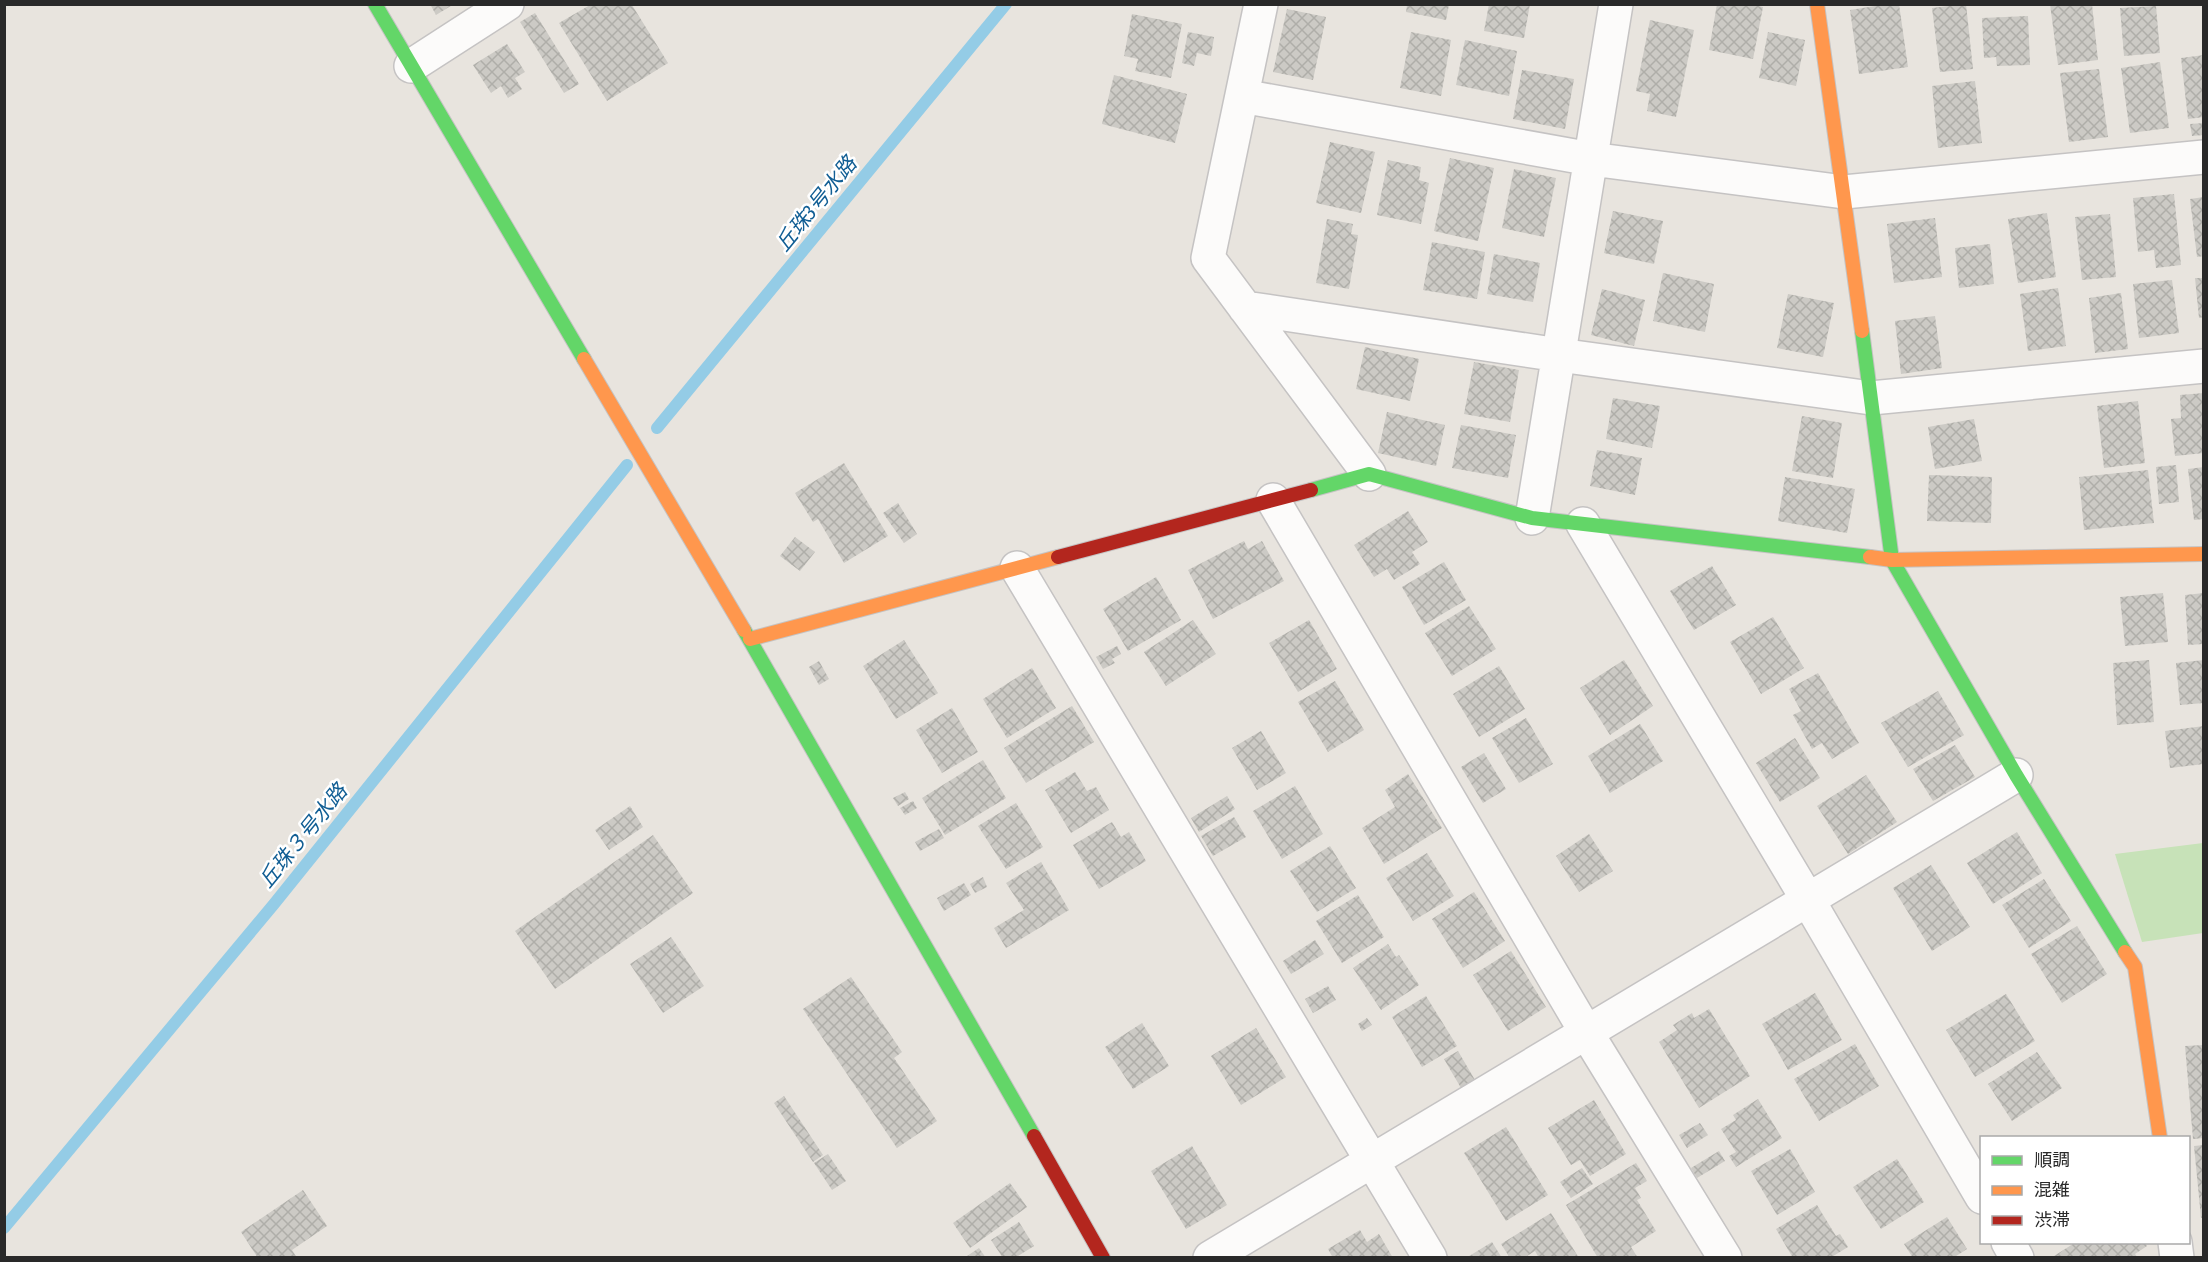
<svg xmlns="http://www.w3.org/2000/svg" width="2208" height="1262" viewBox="0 0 2208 1262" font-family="'Fira Sans Condensed','Noto Sans JP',sans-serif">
<defs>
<pattern id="building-cross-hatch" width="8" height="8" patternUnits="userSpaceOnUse" patternTransform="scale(1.5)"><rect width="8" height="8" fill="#cccac5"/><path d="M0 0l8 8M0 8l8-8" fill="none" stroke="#afaea9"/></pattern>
</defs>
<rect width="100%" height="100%" fill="#e8e4de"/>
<!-- park -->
<path fill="#c7e2b8" d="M2203 843V933L2142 942 2115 854Z"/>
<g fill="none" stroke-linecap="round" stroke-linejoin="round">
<!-- stream -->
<path stroke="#94cce6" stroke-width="12" d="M657 428 1006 4
M4 1228 274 904 627 465"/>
</g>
<!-- building -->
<path fill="url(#building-cross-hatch)" d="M430 4H454L436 15Z
M1489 4H1530L1524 38 1484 31Z
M1717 4H1749L1763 7 1753 59 1709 50Z
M1888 4H1899L1908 67 1859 74 1850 10Z
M1966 4 1973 69 1940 72 1932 8Z
M2050 4H2092L2098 60 2058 65Z
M590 5H632L668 63 607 101 559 23Z
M1407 5H1449L1446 20 1406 12Z
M2156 6 2160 53 2124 56 2120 8Z
M1287 9 1326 17 1313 80 1273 72Z
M535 13 579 84 564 93 520 22Z
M1132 14 1182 24 1171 78 1135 71 1138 59 1124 56Z
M2028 16 2030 65 1997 66 1996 57 1984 58 1982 18Z
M1650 20 1694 30 1676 117 1647 111 1650 94 1636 91Z
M1188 32 1214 37 1211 56 1197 53 1194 66 1182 63Z
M1411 32 1451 40 1441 96 1400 88Z
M1768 32 1805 40 1796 86 1759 78Z
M1465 40 1517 51 1509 96 1456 85Z
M507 44 525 72 515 78 522 89 508 98 501 86 491 93 473 65Z
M2204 55V117L2188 119 2181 58Z
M2160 62 2169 128 2130 133 2121 68Z
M2099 69 2108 137 2069 142 2060 73Z
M1522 70 1574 79 1565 129 1513 119Z
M1114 75 1187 94 1175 143 1102 124Z
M1975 81 1982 143 1938 148 1932 86Z
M2204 123V135L2192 136 2190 124Z
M1330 142 1375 152 1361 213 1316 203Z
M1450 158 1494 168 1478 241 1434 231Z
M1388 160 1421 167 1419 180 1429 183 1421 224 1377 215Z
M1514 169 1556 178 1544 237 1502 228Z
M2174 194 2181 265 2156 268 2154 250 2138 252 2133 198Z
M2204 197V256L2197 257 2190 199Z
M1613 211 1663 221 1654 264 1604 253Z
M2047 213 2056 277 2018 283 2008 219Z
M2110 214 2116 277 2082 280 2075 217Z
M1935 218 1942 277 1894 283 1887 224Z
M1327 219 1353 224 1351 234 1358 235 1349 289 1316 283Z
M1432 242 1485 252 1477 299 1423 290Z
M1990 244 1994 284 1959 288 1955 248Z
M1494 254 1540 263 1533 302 1487 294Z
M1663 273 1714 284 1705 332 1653 321Z
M2195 278H2204V317L2199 318Z
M2172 280 2179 333 2139 338 2133 284Z
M2058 288 2066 346 2028 351 2020 294Z
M1602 289 1645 300 1634 346 1591 335Z
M2121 293 2128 349 2095 353 2089 298Z
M1788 294 1834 303 1823 357 1777 348Z
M1935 316 1942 368 1901 374 1895 321Z
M1365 347 1419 359 1410 401 1356 389Z
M1474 362 1519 370 1510 422 1464 414Z
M2204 393V453L2175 456 2171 419 2181 418 2180 395Z
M1613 398 1660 406 1652 448 1606 439Z
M2138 401 2145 463 2104 468 2097 406Z
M1387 412 1445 425 1436 466 1378 453Z
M1802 416 1842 423 1833 478 1792 471Z
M1974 419 1982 461 1935 469 1928 427Z
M1461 425 1516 435 1508 478 1452 468Z
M1597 450 1642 458 1635 495 1590 486Z
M844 463 888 536 844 563 818 519 813 522 795 493Z
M2176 465 2179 502 2159 504 2156 467Z
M2204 467V519L2194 520 2188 469Z
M2148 470 2154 523 2084 530 2079 477Z
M1929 475 1992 477 1991 523 1927 521Z
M1785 477 1855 489 1847 533 1778 521Z
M898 503 917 534 904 543 883 513Z
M1408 511 1428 542 1412 552 1420 564 1394 580 1387 569 1374 577 1354 545Z
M795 537 815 552 800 571 780 556Z
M1244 541 1248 549 1262 541 1284 581 1213 619 1188 570Z
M1444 562 1466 600 1424 625 1402 587Z
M1712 566 1736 605 1694 630 1670 591Z
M1156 577 1181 620 1128 651 1103 609Z
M2163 593 2168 642 2125 646 2120 597Z
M2204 593V644L2188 645 2185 595Z
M1469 606 1496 649 1452 676 1425 633Z
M1773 617 1804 668 1761 694 1730 642Z
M1193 620 1216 654 1166 686 1144 652Z
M1309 620 1337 669 1298 692 1269 643Z
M904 640 938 693 896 719 863 666Z
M1117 646 1121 654 1112 659 1115 663 1103 669 1096 657Z
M1624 660 1653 706 1610 735 1580 688Z
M2149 660 2154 722 2117 725 2113 663Z
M2204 660V703L2180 705 2176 663Z
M819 661 829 679 819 685 809 667Z
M1499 666 1525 709 1479 737 1453 694Z
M1032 668 1056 708 1007 738 983 699Z
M1818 673 1859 743 1832 759 1822 743 1812 749 1793 715 1801 711 1789 689Z
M1335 681 1364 730 1328 752 1298 702Z
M1938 691 1964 735 1908 767 1881 723Z
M1072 706 1094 742 1026 783 1004 748Z
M952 708 978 752 942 773 916 730Z
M1526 718 1553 764 1519 783 1492 738Z
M1640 724 1663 761 1610 793 1588 756Z
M2204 726V764L2170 768 2165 731Z
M1261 731 1286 773 1257 790 1232 748Z
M1795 738 1820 778 1780 802 1756 763Z
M1955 745 1975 777 1933 801 1913 769Z
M1484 753 1506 789 1483 803 1461 767Z
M983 760 1006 798 945 835 922 798Z
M1075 772 1087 791 1096 787 1109 810 1071 833 1045 790Z
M1408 774 1442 828 1384 864 1362 828 1395 807 1385 790Z
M1866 775 1897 822 1848 854 1817 806Z
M1295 786 1323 834 1282 859 1253 811Z
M905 792 909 799 898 806 893 798Z
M1227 796 1235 809 1199 832 1191 818Z
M913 801 917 808 905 815 900 808Z
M1016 803 1043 847 1006 869 978 826Z
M630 806 643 827 609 850 595 830Z
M1234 817 1246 837 1213 856 1201 836Z
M1112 822 1121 837 1129 832 1146 861 1099 889 1073 845Z
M939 829 944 838 920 851 915 842Z
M2017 832 2042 873 1993 904 1967 863Z
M1589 834 1613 871 1579 892 1556 856Z
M653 835 693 893 555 989 515 931Z
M1330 846 1356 888 1317 912 1290 871Z
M1427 853 1454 896 1413 921 1386 878Z
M1041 862 1069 910 1006 948 994 928 1024 910 1006 883Z
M1931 865 1970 927 1932 951 1893 888Z
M983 877 987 887 975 893 970 884Z
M2044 879 2071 921 2029 948 2002 905Z
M964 883 971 895 944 911 937 898Z
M1474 892 1505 941 1463 968 1432 919Z
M1358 895 1384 937 1342 963 1316 921Z
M2077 926 2107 974 2062 1003 2031 954Z
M671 937 704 986 663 1013 630 964Z
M1315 940 1324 954 1291 974 1283 961Z
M1388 944 1396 957 1399 955 1419 985 1381 1010 1353 968Z
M1511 951 1546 1007 1508 1031 1473 975Z
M851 977 902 1052 894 1058 937 1121 897 1148 803 1009Z
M1328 986 1336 1000 1313 1013 1305 999Z
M1815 993 1842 1040 1788 1070 1762 1024Z
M2006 994 2035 1041 1975 1077 1946 1030Z
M1426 996 1457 1046 1422 1067 1392 1017Z
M1709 1009 1750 1076 1699 1108 1659 1042 1677 1030 1673 1025 1692 1013 1694 1018Z
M1367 1018 1372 1025 1362 1031 1358 1024Z
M1142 1023 1169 1066 1133 1089 1105 1047Z
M1256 1028 1286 1077 1241 1105 1211 1056Z
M1855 1044 1879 1086 1819 1121 1794 1079Z
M2204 1045V1138L2193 1139 2185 1046Z
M1458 1051 1475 1080 1461 1088 1444 1059Z
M2037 1052 2062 1088 2012 1121 1988 1084Z
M784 1096 823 1155 813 1162 774 1103Z
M1758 1099 1782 1138 1736 1167 1729 1156 1736 1152 1721 1129 1736 1120 1733 1115Z
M1594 1100 1626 1154 1590 1176 1580 1160 1571 1165 1548 1128Z
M1700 1123 1708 1135 1687 1148 1679 1135Z
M1506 1127 1548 1195 1506 1221 1464 1153Z
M2204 1145V1217L2201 1218 2194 1146Z
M1192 1146 1227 1205 1186 1229 1151 1171Z
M1790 1149 1815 1192 1777 1215 1751 1171Z
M1719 1151 1725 1161 1697 1178 1691 1168Z
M828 1154 846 1181 832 1190 814 1163Z
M1897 1159 1924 1202 1881 1229 1853 1187Z
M1636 1163 1647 1181 1635 1188 1641 1198 1637 1200 1656 1231 1631 1247 1638 1258H1598L1566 1205Z
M1582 1168 1593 1184 1571 1198 1560 1182Z
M1010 1183 1027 1207 970 1248 953 1223Z
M303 1190 327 1226 292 1250 297 1258H258L241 1232Z
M1817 1205 1836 1236 1840 1234 1848 1247 1830 1258H1793L1776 1229Z
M1551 1213 1579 1258H1539L1535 1251 1524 1258H1510L1501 1244Z
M1947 1217 1967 1249 1953 1258H1913L1904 1244Z
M1019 1222 1034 1246 1015 1258H1003L991 1240Z
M1360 1230 1367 1242 1379 1234 1393 1258H1333L1328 1249Z
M1492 1242 1502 1258H1466Z
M2076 1242H2144L2147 1246 2135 1254 2138 1258H2056L2054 1256Z
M979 1248 986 1258H964Z"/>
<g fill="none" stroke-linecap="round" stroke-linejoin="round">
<defs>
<path id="street" d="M1261 4 1208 258 1369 474
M411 66 507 4
M1242 96 1591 159 1844 192 2204 157
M1245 308 1559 355 1871 398 2204 366
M1273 500 1586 1032 1725 1258
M1532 518 1616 4
M1583 524 1808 900 1982 1197
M1017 568 1430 1258
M2008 1242 2017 1258
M2175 1242 2177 1258
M1210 1258 2016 775"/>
<path id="fast" d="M375 4 584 359
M1862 331 1892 560 2016 775 2125 952
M1311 490 1369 474 1532 518 1870 557
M744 630 1034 1136"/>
<path id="slow" d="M1817 4 1862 331
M584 359 744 630
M1870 557 1892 560 2204 554
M750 639 1058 557
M2125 952 2135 967 2160 1138"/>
<path id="jam" d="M1058 557 1311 490
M1034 1136 1103 1258"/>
</defs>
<!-- street casing -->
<use href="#street" stroke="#c5c3c3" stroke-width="36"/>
<!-- fast casing -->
<use href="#fast" stroke="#c5c3c3" stroke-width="16"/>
<!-- slow casing -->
<use href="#slow" stroke="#c5c3c3" stroke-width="16"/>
<!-- jam casing -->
<use href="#jam" stroke="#c5c3c3" stroke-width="16"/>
<!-- street -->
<use href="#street" stroke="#fcfbfa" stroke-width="33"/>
<!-- fast -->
<use href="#fast" stroke="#63d668" stroke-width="14"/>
<!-- slow -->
<use href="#slow" stroke="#ff974d" stroke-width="14"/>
<!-- jam -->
<use href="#jam" stroke="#b3261e" stroke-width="14"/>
</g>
<g text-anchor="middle" stroke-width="5" stroke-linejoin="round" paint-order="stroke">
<!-- water labels -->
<g font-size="21" font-style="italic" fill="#115e94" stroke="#fff">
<text transform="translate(816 204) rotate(-51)" y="7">丘珠3号水路</text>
<text transform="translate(303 836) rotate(-51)" y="7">丘珠３号水路</text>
</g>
</g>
<!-- border -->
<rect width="2208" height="1262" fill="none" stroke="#292929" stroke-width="12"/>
<!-- legend -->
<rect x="1980" y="1136" width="210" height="108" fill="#ffffff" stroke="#a9a9a9" stroke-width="1.5"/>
<rect x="1992" y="1156" width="30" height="9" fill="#63d668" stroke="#a9a9a9" stroke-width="1.5"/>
<text x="2034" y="1166" font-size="18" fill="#292929">順調</text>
<rect x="1992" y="1186" width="30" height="9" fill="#ff974d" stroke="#a9a9a9" stroke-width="1.5"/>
<text x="2034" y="1196" font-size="18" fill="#292929">混雑</text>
<rect x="1992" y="1216" width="30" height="9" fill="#b3261e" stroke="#a9a9a9" stroke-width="1.5"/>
<text x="2034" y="1226" font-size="18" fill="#292929">渋滞</text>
</svg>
